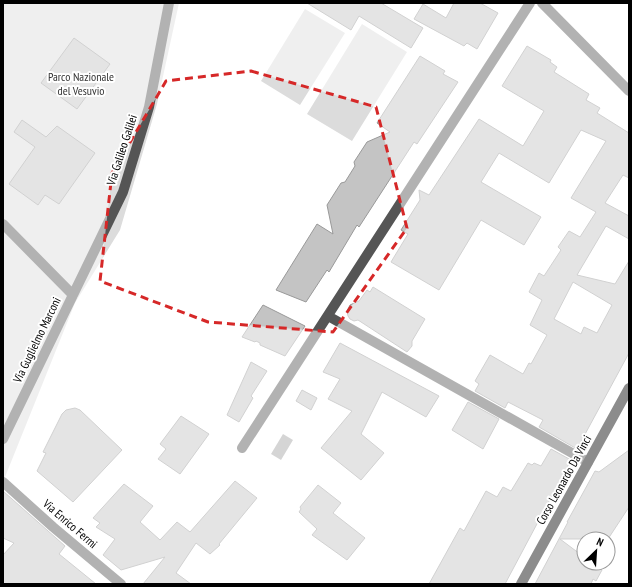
<svg xmlns="http://www.w3.org/2000/svg" width="632" height="587" viewBox="0 0 632 587" font-family="'PT Sans Narrow',sans-serif">
<rect width="100%" height="100%" fill="#fff"/>
<!-- green -->
<path fill="#dcdcdc" d="M3 3H179L157 104 120 230 75 303 3 482Z
M305 9 345 33 300 105 261 81Z
M362 24 407 52 352 141 307 114Z"/>
<!-- water -->
<path fill="#a3a3a3" d="M283 434 293 440 281 460 271 454Z"/>
<!-- building -->
<path fill="#c4c4c4" stroke="#999" fill-rule="evenodd" d="M307 3H381L423 28 411 48 359 16 351 30Z
M454 3H480L498 13 477 49 467 43 464 46 414 19 423 4 446 18Z
M74 38 110 64 77 109 41 83Z
M527 46 551 60 550 62 557 67 554 72 589 94 586 100 600 108 597 113 629 133V178L623 175 605 203 629 216V239L606 226 577 275 615 284 629 261V353L577 449 539 427 543 420 508 402 505 408 475 391 479 384 475 381 490 355 523 374 529 363 531 364 547 335 530 325 542 300 529 292 539 273 544 276 561 250 558 247 569 231 580 237 596 212 571 198 606 141 581 130 549 183 499 153 481 182 541 217 524 245 481 220 439 290 391 262 408 234 401 230 420 200 419 190 429 195 479 119 523 146 544 111 502 86ZM573 282 612 305 597 333 584 327 581 334 554 319Z
M420 56 445 71 443 74 458 82 417 144 414 142 359 227 357 225 329 272 327 270 306 302 276 290 317 224 333 234 327 205 341 183 345 182 355 166 354 162 367 142 390 132 377 123Z
M22 120 46 137 57 126 95 153 59 204 45 195 38 205 9 184 35 147 14 132Z
M373 287 425 319 412 341V346L407 352 358 320 354 321 350 319 348 316 347 311 350 305 359 301 367 290 370 292Z
M263 305 305 326 285 356 260 345V343L256 341 255 342 242 337Z
M340 343 439 396 426 417 382 392 361 434 384 453 361 480 321 448 352 411 328 399 340 379 323 372Z
M251 362 267 371 251 396 253 398 239 422 227 415Z
M302 390 317 398 311 410 296 401Z
M468 402 499 419 483 449 452 430Z
M75 408 80 410 122 450 73 502 37 471 46 453 43 452 62 414 66 410Z
M181 416 209 434 180 474 158 459 166 449 160 444Z
M551 449 571 460 505 584H429L460 528 464 531 486 491 497 497 503 487 511 491 528 463 532 465 534 463 541 466Z
M629 450V507L608 539H560L584 557V563H593L602 570 596 581 593 579 591 584H535L568 522H567L595 471 599 472Z
M235 481 257 498 219 544 220 545 210 554 196 543 176 573 191 584H143L165 557 121 570 103 555 115 539 96 527 100 523 93 518 124 484 153 506 140 522 160 540 177 522 190 532Z
M318 485 341 503 333 513 365 538 347 560 312 535 317 529 299 512 301 509 300 507Z
M3 491 65 546 59 554 96 584H3V555L14 543 3 538Z"/>
<g fill="none" stroke-linecap="round" stroke-linejoin="round">
<!-- minor -->
<path stroke="#555" stroke-width="10" d="M542 3 629 91
M3 224 73 295
M328 316 588 462
M3 439 123 192 149 107 169 3
M242 448 530 3
M3 482 53 527 121 584"/>
<!-- major -->
<path stroke="#000" stroke-width="10" d="M521 584 629 388"/>
</g>
<!-- marked area -->
<path d="M0 0H632V587H0ZM251 71 376 107 407 228 333 332 208 322 100 281 112 173 166 81Z" fill="#fff" fill-opacity=".55" fill-rule="evenodd"/>
<path fill="none" stroke="#d62828" stroke-width="3" stroke-dasharray="8 5" stroke-linejoin="round" d="M251 71 376 107 407 228 333 332 208 322 100 281 112 173 166 81Z"/>
<g text-anchor="middle" stroke-width="4" stroke-linejoin="round" paint-order="stroke">
<!-- park labels -->
<g font-size="12" fill="#333" stroke="#fff">
<text x="81" y="81">Parco Nazionale<tspan x="81" dy="14">del Vesuvio</tspan></text>
</g>
<!-- street labels -->
<g font-size="12" fill="#000" stroke="#fff">
<text transform="translate(122 150) rotate(-72)" y="4">Via Galileo Galilei</text>
<text transform="translate(37 340) rotate(-64)" y="4">Via Guglielmo Marconi</text>
<text transform="translate(564 480) rotate(-61)" y="4">Corso Leonardo Da Vinci</text>
<text transform="translate(70 524) rotate(41)" y="4">Via Enrico Fermi</text>
</g>
</g>
<!-- border -->
<rect width="632" height="587" fill="none" stroke="#000000" stroke-width="8"/>
<!-- north arrow -->
<g transform="translate(596 551) rotate(25)"><circle r="19" fill="#ffffff" stroke="#999999"/>
<path d="M0-3L7 15L0 10L-7 15Z" fill="#000000"/>
<text y="-6" font-size="11" font-weight="bold" text-anchor="middle" fill="#000000">N</text>
</g>
</svg>
